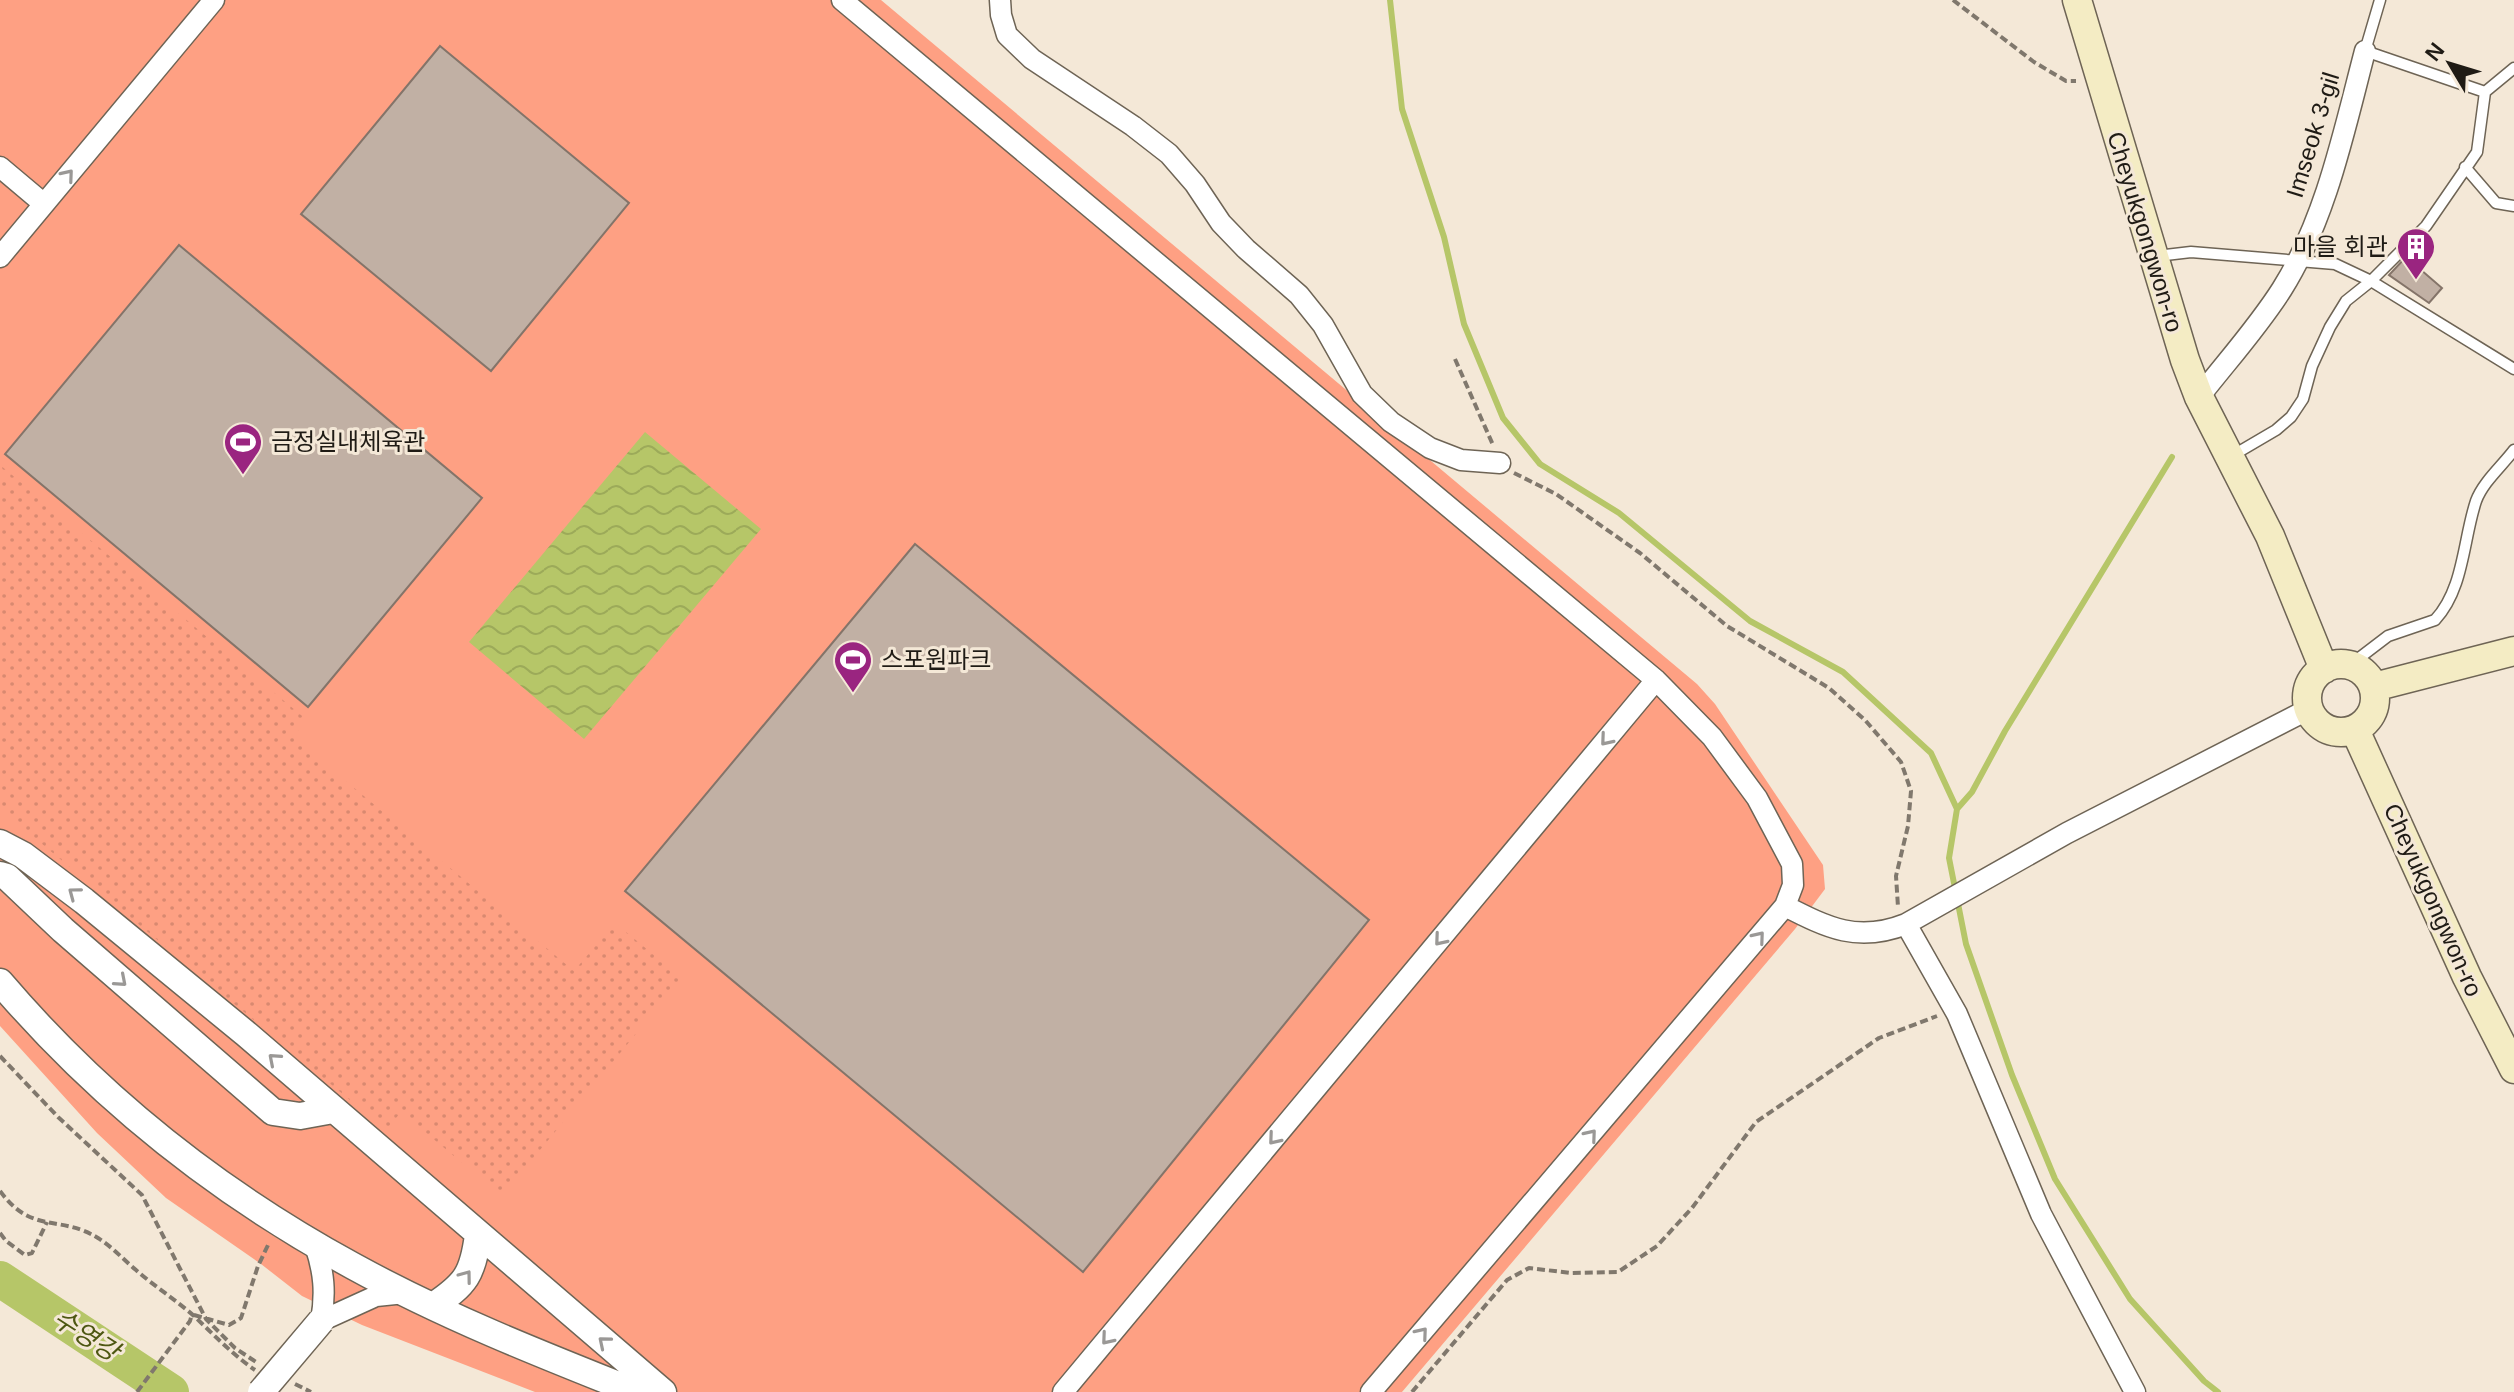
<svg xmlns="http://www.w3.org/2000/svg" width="2514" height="1392" viewBox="0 0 2514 1392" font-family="Helvetica,'Noto Sans KR',sans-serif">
<defs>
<pattern id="park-dots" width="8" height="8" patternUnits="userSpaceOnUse" patternTransform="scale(2)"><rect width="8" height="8" fill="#fea083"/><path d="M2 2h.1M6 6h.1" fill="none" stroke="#d98970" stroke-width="1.8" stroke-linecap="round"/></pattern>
<pattern id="water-waves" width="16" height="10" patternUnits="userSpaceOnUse" patternTransform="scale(2)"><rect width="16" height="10" fill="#b6c668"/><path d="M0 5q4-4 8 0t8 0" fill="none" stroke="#9caa59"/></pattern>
</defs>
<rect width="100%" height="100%" fill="#f4e8d7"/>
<!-- green -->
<path fill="#fea083" d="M0 0H881L1697 684 1715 704 1823 865 1825 889 1795 929 1402 1392H535L362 1325 302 1296 261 1264 166 1198 97 1133 0 1026Z"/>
<!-- park -->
<path fill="url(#park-dots)" d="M0 465 307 720 293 737 574 971 615 923 682 978 502 1196 401 1112 386 1130 0 809Z"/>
<!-- water -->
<path fill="url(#water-waves)" d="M645 432 761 529 584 739 469 642Z"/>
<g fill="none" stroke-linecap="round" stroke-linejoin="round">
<!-- stream -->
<path stroke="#b6c668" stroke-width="6" d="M1390 0 1402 109 1444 237 1464 324 1503 418 1540 464 1619 513 1750 621 1843 672 1931 753 1957 809 1949 858 1966 944 2012 1075 2055 1179 2130 1299 2204 1381 2218 1392
M1957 809 1972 792 2005 731 2172 457"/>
<!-- river -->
<path stroke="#b6c668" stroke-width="36" d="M0 1279 171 1392"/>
</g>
<!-- building -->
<path fill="#c1b0a4" stroke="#847469" stroke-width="2" d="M440 46 629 203 491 371 301 214Z
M179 245 482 498 308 707 5 454Z
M2406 257 2442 288 2429 303 2389 275Z
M915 544 1369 920 1083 1272 625 891Z"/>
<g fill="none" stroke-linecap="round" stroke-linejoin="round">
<defs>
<path id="service" d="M2380 0 2365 51 2485 92
M2465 167 2496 203 2514 206
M2157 256 2191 252 2335 264 2371 281 2514 369
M2230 457 2276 430 2291 417 2303 399 2312 366 2330 327 2346 301 2371 281 2426 226 2477 152 2485 92 2514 68
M2350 665 2388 636 2435 620C2464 589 2463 540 2476 501 2483 482 2502 466 2514 450"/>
<path id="minor" d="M842 0 1656 680 1712 737 1757 798 1792 864 1793 885 1785 906 1371 1392
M1000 0 1001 15 1007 35 1032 59 1133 126 1169 154 1195 184 1221 223 1246 249 1299 295 1323 325 1362 394 1391 422 1430 448 1461 460 1500 463
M0 167 44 204
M0 257 214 0
M2199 397C2227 361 2258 327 2282 289 2326 219 2344 131 2365 51
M1785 906C1828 928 1858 943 1906 924L2067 833 2309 709
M1906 924 1957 1014 2041 1214 2135 1392
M315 1245C324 1272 326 1293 321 1321L376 1296 405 1293
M1063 1392 1656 680"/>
<path id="tertiary" d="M0 843 23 855 84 901 245 1033 663 1392
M0 875 7 877 63 930 273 1112 300 1116 333 1110
M0 982C99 1098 219 1193 353 1266 444 1316 540 1354 636 1392
M433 1306C466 1284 473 1274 478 1235"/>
<path id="secondary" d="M2077 0 2185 360 2199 397 2270 536 2324 669
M2307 698a34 34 0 1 1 68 0a34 34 0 1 1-68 0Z
M2374 687 2514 651
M2355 730 2467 977 2514 1069"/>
</defs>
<!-- service casing -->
<use href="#service" stroke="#6e6455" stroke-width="13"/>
<!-- minor casing -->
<use href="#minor" stroke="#6e6455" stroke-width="23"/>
<!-- tertiary casing -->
<use href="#tertiary" stroke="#6e6455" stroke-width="29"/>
<!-- secondary casing -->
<use href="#secondary" stroke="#6e6455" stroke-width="31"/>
<!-- path -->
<path stroke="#80786d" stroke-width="4" stroke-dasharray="8 4" stroke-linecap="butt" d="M1953 0 2034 62 2066 81H2076
M1455 359 1493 445
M1514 473 1556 494 1640 553 1727 626 1829 688 1865 720 1901 762 1911 791 1908 826 1896 876 1898 907
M0 1056 58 1117 142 1195 206 1319 235 1348 256 1362
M0 1191C32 1235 59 1214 98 1238 111 1246 123 1259 136 1270 154 1286 176 1300 194 1316 214 1335 232 1354 255 1370
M0 1233 6 1241 25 1255 32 1253 47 1222
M194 1315 229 1325 241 1318 258 1266 269 1243
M295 1384 311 1392
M137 1392 190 1321 192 1314
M1412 1392 1507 1280 1529 1268 1571 1273 1618 1272 1657 1246 1692 1208 1756 1122 1879 1038 1937 1016"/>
<!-- service -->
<use href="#service" stroke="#fff" stroke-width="10"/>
<!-- minor -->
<use href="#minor" stroke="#fff" stroke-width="20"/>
<!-- tertiary -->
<use href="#tertiary" stroke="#fff" stroke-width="26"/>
<!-- secondary -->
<use href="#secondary" stroke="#f4ecc4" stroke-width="28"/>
<defs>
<path id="tertiary-bridge" d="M261 1392 321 1321"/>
</defs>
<!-- tertiary-bridge casing -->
<use href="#tertiary-bridge" stroke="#6e6455" stroke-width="29" stroke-linecap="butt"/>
<!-- tertiary-bridge -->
<use href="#tertiary-bridge" stroke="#fff" stroke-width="26"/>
</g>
<!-- one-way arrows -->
<defs><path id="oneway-chevron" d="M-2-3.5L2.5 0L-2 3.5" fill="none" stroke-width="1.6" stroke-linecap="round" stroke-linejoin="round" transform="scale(2)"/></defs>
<g stroke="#9a9896">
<use href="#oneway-chevron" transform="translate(68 175) rotate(-50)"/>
<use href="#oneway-chevron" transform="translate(1606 740) rotate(130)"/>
<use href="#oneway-chevron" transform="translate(74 893) rotate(-143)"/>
<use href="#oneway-chevron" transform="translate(1759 937) rotate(-50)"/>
<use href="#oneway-chevron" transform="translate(1440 940) rotate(130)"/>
<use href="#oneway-chevron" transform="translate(121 981) rotate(41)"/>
<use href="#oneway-chevron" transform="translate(274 1059) rotate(-139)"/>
<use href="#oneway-chevron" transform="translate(1591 1135) rotate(-50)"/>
<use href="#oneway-chevron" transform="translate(1274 1139) rotate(130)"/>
<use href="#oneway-chevron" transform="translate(466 1276) rotate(-53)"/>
<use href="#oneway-chevron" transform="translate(1422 1333) rotate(-50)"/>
<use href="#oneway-chevron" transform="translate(1107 1339) rotate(130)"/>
<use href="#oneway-chevron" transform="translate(604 1342) rotate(-140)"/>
</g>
<!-- icons -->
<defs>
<symbol id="building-pin" viewBox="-11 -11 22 30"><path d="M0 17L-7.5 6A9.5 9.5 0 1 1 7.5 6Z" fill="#9a2580" stroke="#f4e8d7"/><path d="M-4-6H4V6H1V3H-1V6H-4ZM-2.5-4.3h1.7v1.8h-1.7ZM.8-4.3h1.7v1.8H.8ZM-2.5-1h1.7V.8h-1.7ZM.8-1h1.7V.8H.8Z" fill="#fff"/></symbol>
<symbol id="stadium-pin" viewBox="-11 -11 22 30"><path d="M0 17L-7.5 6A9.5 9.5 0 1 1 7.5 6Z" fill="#9a2580" stroke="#f4e8d7"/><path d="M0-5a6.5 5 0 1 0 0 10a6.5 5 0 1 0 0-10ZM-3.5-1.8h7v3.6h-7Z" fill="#fff"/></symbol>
</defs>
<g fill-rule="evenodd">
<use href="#building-pin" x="2394" y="225" width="44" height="60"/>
<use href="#stadium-pin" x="221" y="420" width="44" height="60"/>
<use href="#stadium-pin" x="831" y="638" width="44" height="60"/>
</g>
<g text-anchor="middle" stroke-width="6" stroke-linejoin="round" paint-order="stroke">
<!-- street labels -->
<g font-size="24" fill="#1f1b15" stroke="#f4e8d7">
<text transform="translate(2313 135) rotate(-73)" y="8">Imseok 3-gil</text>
<text transform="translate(2145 232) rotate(73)" y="8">Cheyukgongwon-ro</text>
<text transform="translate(2433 900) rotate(66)" y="8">Cheyukgongwon-ro</text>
</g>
<!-- poi labels -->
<g font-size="24" fill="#1f1b15" stroke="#f4e8d7" text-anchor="start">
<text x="2388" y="255" text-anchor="end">마을 회관</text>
<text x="271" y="450">금정실내체육관</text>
<text x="881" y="668">스포원파크</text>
</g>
<!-- water labels -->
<g font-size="26" font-style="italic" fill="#4d5712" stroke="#f4e8d7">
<text transform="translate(86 1335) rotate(33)" y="9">수영강</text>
</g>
</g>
<!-- north arrow -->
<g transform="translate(2450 64) rotate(308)" stroke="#f4e8d7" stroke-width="6" paint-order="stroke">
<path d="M0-6L14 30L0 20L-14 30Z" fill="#1f1b15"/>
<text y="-12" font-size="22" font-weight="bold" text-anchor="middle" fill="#1f1b15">N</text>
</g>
</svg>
